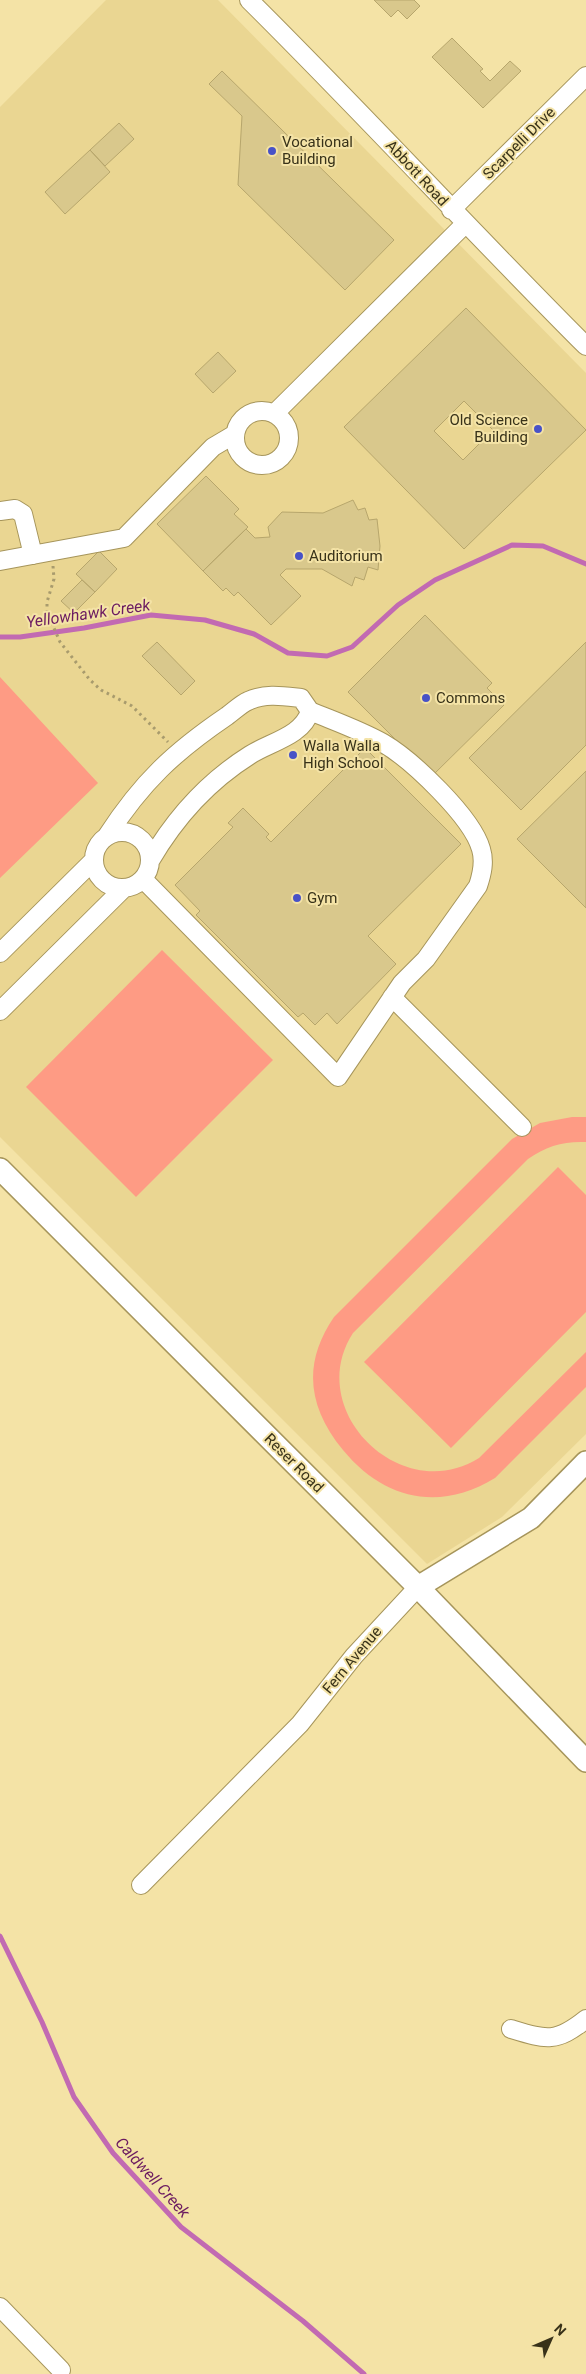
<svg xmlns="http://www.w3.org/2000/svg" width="586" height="2374" viewBox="0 0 586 2374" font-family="Roboto,sans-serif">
<rect width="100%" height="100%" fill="#f4e3a6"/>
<!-- built -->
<path fill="#ead692" d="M106 0H218L586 373V1434L502 1517 427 1564 0 1137V107Z"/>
<!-- green -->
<path fill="#fe9b84" d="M0 677 98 783 0 878Z
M162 950 273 1060 136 1197 26 1087Z
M572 1117H586V1142C564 1141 546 1146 528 1159L353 1333C303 1410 401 1507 479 1458L586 1352V1387L495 1478C440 1512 384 1500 343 1450 308 1407 302 1364 334 1317L512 1139 540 1123Z
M558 1167 586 1195V1312L451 1448 364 1362Z"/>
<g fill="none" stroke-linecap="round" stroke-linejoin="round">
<!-- stream -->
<path stroke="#c26ab2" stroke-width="5" d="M0 637H20L84 628 151 615 205 620 254 634 288 653 327 656 352 647 398 605 435 580 512 545 543 546 586 564
M0 1936 42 2022 74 2097 113 2153 181 2227 303 2321 364 2374"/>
</g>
<!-- building -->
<path fill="#d9c88c" stroke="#b7a66c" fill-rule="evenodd" d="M374 0H414L420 6 407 19 398 10 391 17Z
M452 38 483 69 480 71 490 81 510 61 521 71 483 108 432 57Z
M222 71 394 240 345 290 238 185 242 116 209 84Z
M119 123 134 139 105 166 90 150Z
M90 150 110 172 65 214 45 192Z
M466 308 586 430 464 549 344 427ZM464 401 493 430 463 460 434 431Z
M218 352 236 371 213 393 195 374Z
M206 476 239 509 234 514 248 527 203 571 157 524Z
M353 500 358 510 365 508 369 520 377 519 380 546 378 570 368 567 364 580 355 577 352 586 322 569H286L280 575 301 596 271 625 238 592 234 596 226 588 223 591 203 571 246 529 255 538 270 537 268 527 282 512 323 513Z
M99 551 117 569 95 592 76 574Z
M82 580 95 592 74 613 61 601Z
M425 615 492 683 487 688 504 705 432 776 348 692Z
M157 642 195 681 181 695 142 656Z
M586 642V745L521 810 469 758Z
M365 748 461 844 368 936 396 964 337 1024 327 1013 315 1025 303 1013 298 1017 196 915 200 911 175 885 233 827 228 823 243 808 269 834 266 837 271 842Z
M586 771V908L517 839Z"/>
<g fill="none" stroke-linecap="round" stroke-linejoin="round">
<defs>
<path id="minor" d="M249 0C363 113 472 232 586 346
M451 210 586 76
M235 438a27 27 0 1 1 54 0a27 27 0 1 1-54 0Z
M274 414 465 224
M0 511 15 509 23 514 33 555
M0 561 124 538 213 447 235 434
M94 860a28 28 0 1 1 56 0a28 28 0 1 1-56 0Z
M107 836C142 782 174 752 227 716 234 711 241 704 248 701 265 693 283 696 301 698L310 711C303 736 270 742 250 755 207 782 175 818 150 861
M143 879 338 1077 402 983 426 959 478 886C482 874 485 862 481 849 472 817 412 760 383 743 360 730 334 721 310 711
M0 953 94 860
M392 997 522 1127
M0 1011 124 888
M141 1885 300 1724 354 1656 418 1587
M511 2029C547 2040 556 2043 586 2019
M0 2307 61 2370"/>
<path id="major" d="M0 1169 418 1587 586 1761
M418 1587 531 1518 586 1462"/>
</defs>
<!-- minor casing -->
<use href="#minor" stroke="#a6955b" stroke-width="20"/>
<!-- major casing -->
<use href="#major" stroke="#a6955b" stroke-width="24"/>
<!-- path -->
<path stroke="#a89b6d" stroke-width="3" stroke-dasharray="2.5 4" stroke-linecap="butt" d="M53 566 54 579 47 602V612L60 642 90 680 101 690 132 706 168 742"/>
<!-- minor -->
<use href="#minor" stroke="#fff" stroke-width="18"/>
<!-- major -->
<use href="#major" stroke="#fff" stroke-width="21"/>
</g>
<!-- markers -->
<g fill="#4852c7" stroke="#f4e3a6" stroke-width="2">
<circle cx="272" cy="151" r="5"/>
<circle cx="538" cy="429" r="5"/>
<circle cx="299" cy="556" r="5"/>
<circle cx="426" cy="698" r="5"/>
<circle cx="293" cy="755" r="5"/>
<circle cx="297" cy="898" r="5"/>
</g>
<g text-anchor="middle" stroke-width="4" stroke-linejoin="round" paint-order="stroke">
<!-- poi labels -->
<g font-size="15" fill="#383219" stroke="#f4e3a6" text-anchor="start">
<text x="282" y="147">Vocational<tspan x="282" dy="17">Building</tspan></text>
<text x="528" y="425" text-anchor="end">Old Science<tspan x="528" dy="17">Building</tspan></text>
<text x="309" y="561">Auditorium</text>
<text x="436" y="703">Commons</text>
<text x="303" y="751">Walla Walla<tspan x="303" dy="17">High School</tspan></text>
<text x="307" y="903">Gym</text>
</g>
<!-- street labels -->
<g font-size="15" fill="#383219" stroke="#f4e3a6">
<text transform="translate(519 143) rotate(-45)" y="5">Scarpelli Drive</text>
<text transform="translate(417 173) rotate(47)" y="5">Abbott Road</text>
<text transform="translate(294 1463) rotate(45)" y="5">Reser Road</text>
<text transform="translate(352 1660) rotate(-50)" y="5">Fern Avenue</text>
</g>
<!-- water labels -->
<g font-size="16" font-style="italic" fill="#6b1b60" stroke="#f4e3a6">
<text transform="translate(88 613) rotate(-8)" y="6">Yellowhawk Creek</text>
<text transform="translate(153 2177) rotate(48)" y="6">Caldwell Creek</text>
</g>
</g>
<!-- north arrow -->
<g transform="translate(551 2339) rotate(45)" stroke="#f4e3a6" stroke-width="4" paint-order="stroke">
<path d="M0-4L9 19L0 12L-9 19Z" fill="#383219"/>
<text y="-8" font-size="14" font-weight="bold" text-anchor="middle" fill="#383219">N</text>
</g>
</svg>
